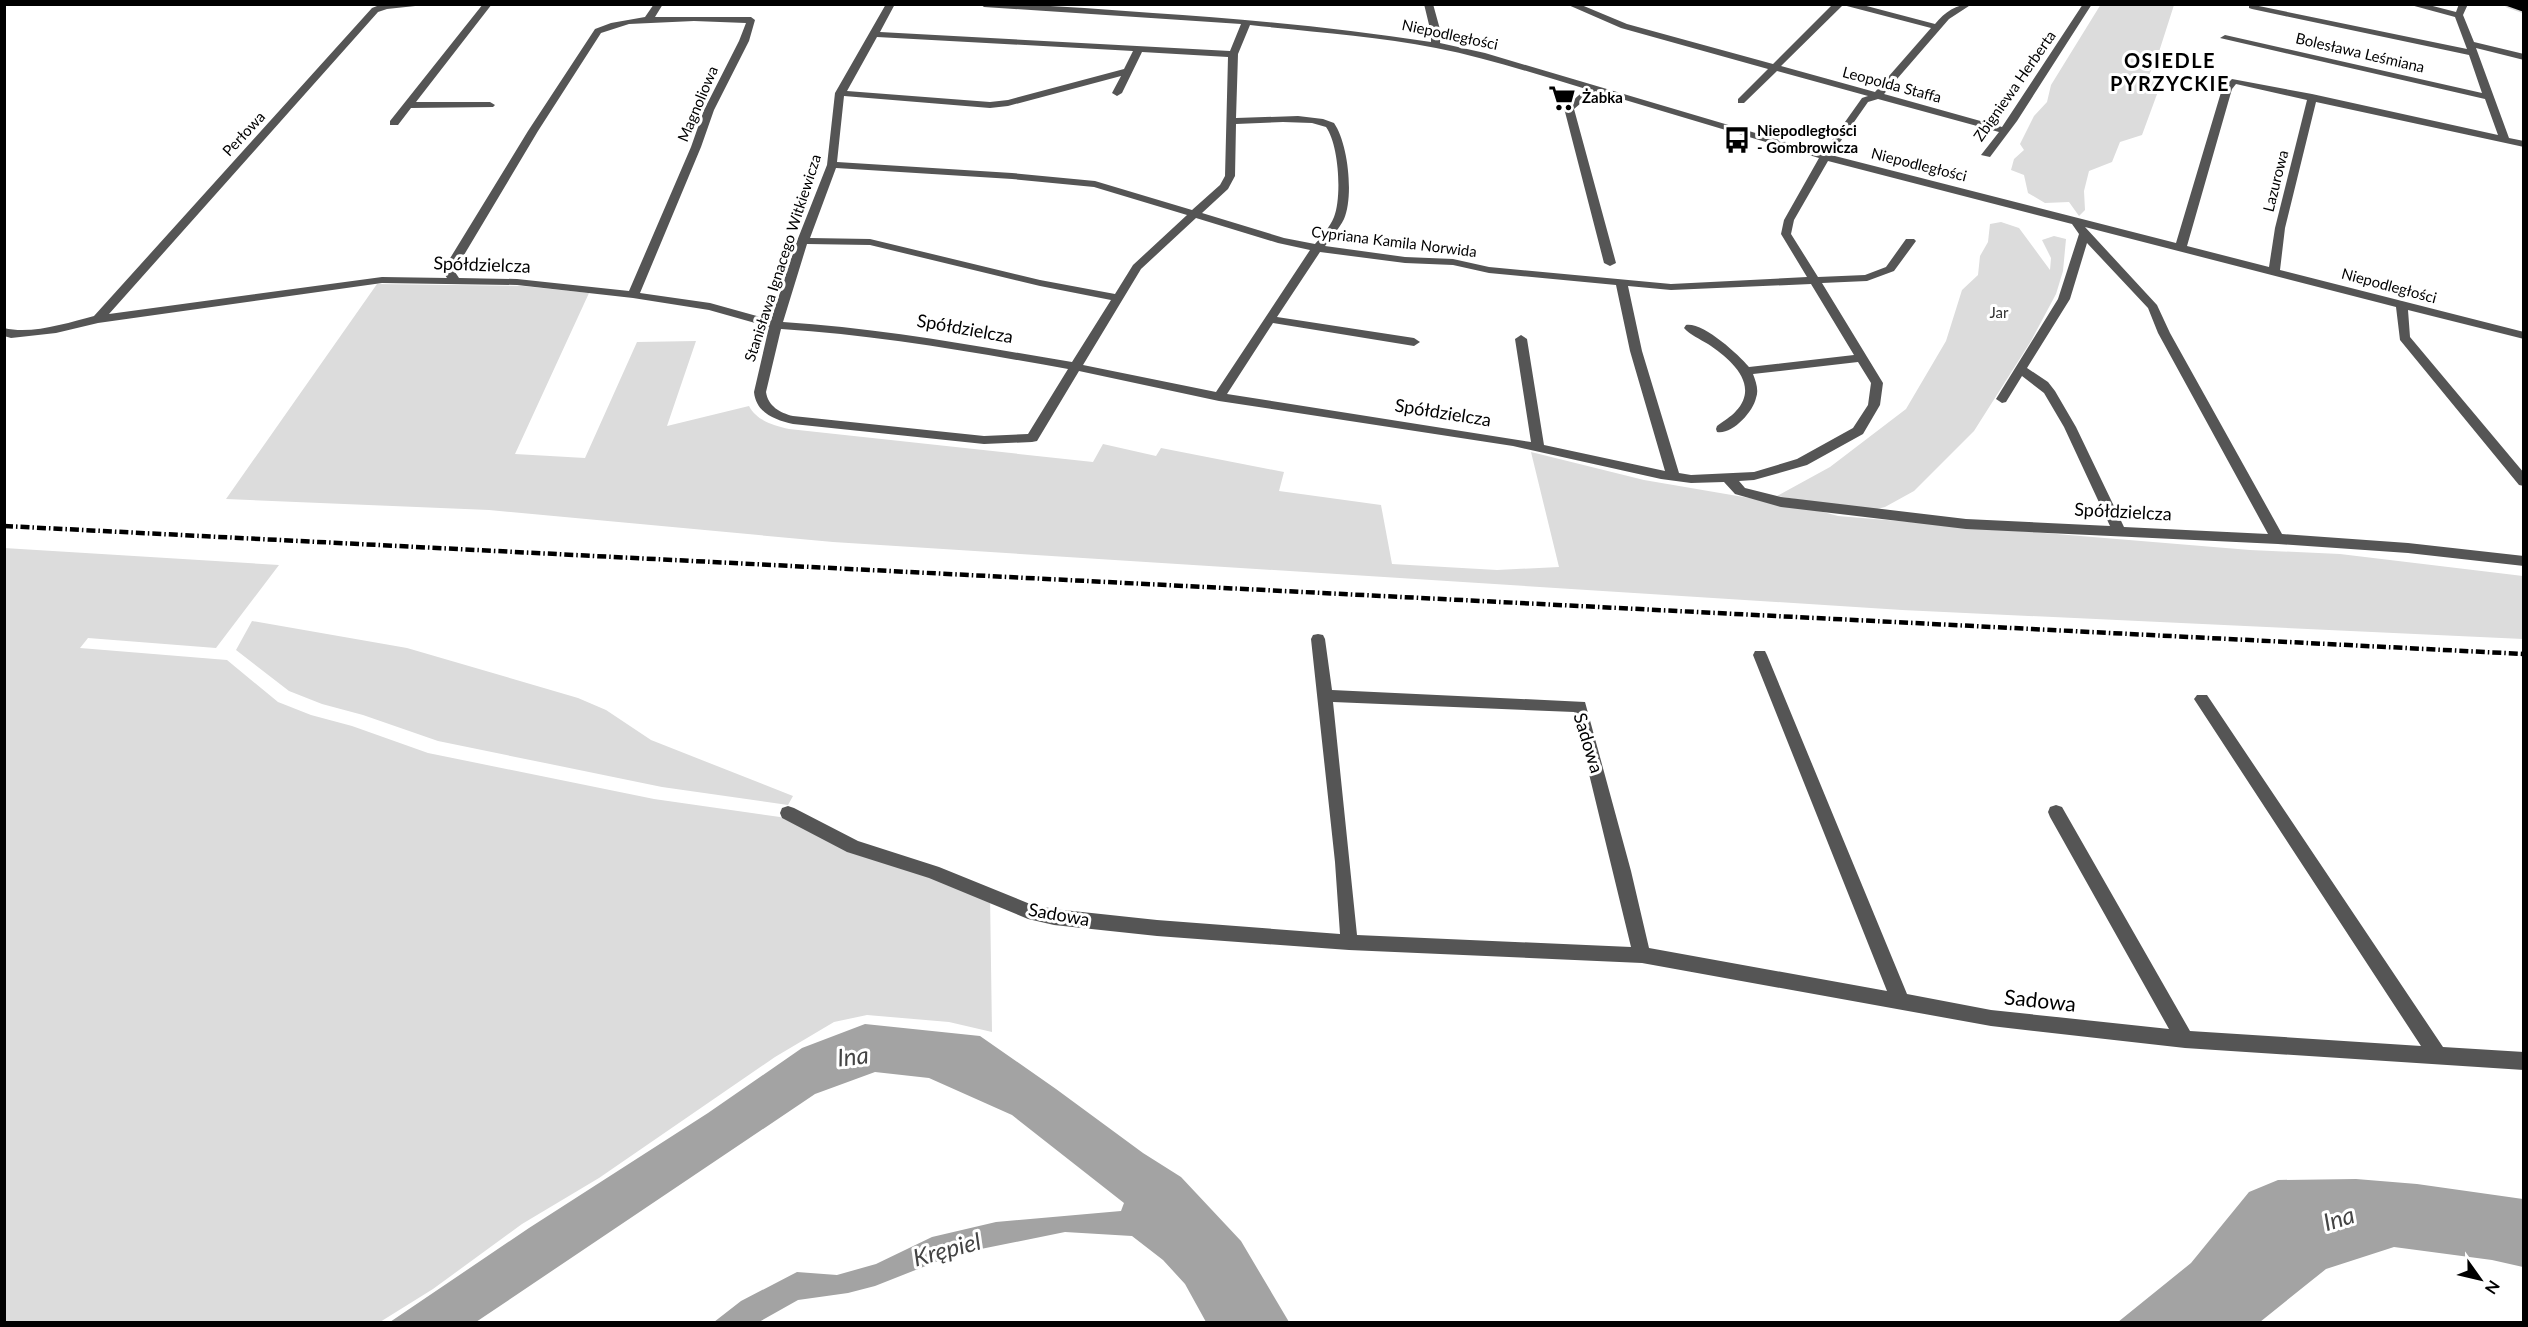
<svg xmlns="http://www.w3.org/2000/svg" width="2528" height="1327" viewBox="0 0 2528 1327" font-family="Lato,sans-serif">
<rect width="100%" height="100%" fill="#fff"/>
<!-- green -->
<path fill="#dcdcdc" d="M2101 4 2174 5 2157 58 2148 77 2160 86 2142 135 2120 142 2112 162 2089 171 2084 191 2085 210 2079 216 2069 202 2045 203 2028 193 2024 175 2011 170 2014 159 2024 150 2020 144 2034 116 2047 102 2051 85Z
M2001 222 2019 228 2050 270 2051 258 2042 240 2054 236 2066 239 2063 271 2056 294 2031 341 1974 431 1914 491 1885 507 1869 511 1777 496 1830 467 1906 409 1946 341 1962 290 1978 275 1980 256 1988 242 1990 224Z
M377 284 523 286 589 293 515 454 585 458 637 342 696 341 667 426 749 406C757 421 773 425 789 429L1093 462 1103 444 1156 456 1161 448 1284 472 1279 491 1381 505 1392 564 1497 570 1559 567 1531 452 1644 480 1808 508 1838 516 2250 550 2340 554 2523 576V639L1902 610 833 542 489 510 226 499Z
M4 548 279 565 216 648 88 638 80 648 227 660 278 702 311 715 352 726 428 753 654 799 780 817 848 850 990 895 992 1032 949 1022 867 1015 834 1022 775 1057 599 1178 522 1224 433 1289 380 1322H5Z
M252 621 407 648 578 698 606 710 651 740 793 796 788 805 662 787 438 741 363 715 322 704 289 691 236 650Z"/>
<!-- water -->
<path fill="#a3a3a3" d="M865 1024 980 1036 1056 1089 1143 1153 1181 1177 1241 1241 1289 1322H1206L1185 1284 1163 1260 1132 1236 1065 1232 956 1254 875 1286 848 1293 798 1300 759 1322H714L741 1301 797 1272 837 1275 876 1264 932 1237 996 1222 1121 1211 1124 1203 1012 1115 929 1078 875 1072 815 1094 476 1322H390L529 1228 708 1113 802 1048Z
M2356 1179 2417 1184 2523 1199V1267L2492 1260 2394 1247 2326 1269 2260 1322H2118L2191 1263 2249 1192 2278 1180Z"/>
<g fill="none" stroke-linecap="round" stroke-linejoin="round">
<defs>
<path id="major" d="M2506 4 2524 6V12L2507 6Z"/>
</defs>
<!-- major casing -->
<use href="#major" stroke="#dbdbdb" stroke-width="3"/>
<!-- minor -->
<path fill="#555" fill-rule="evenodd" d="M382 4H434L387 9 378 12 109 314 382 277 447 278 443 272 449 260 528 131 595 29 611 23 645 17 654 4H663L655 17H751L755 20 749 41 714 110 701 147 640 293 710 303 771 320 797 241 827 165 835 93 886 4H895L880 32 1230 51 1241 24 984 7 980 4C1038 4 1095 9 1153 13 1246 19 1339 28 1431 42V33L1424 4H1433L1441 33 1440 43 1485 53 1823 153 1862 98 1868 96 1777 71 1744 103H1738V99L1768 69 1621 28 1566 4H1579L1627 24 1773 64 1833 4H1859L1935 24C1945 12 1956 4 1972 4L1949 19 1884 94 2002 127 2083 4H2092L2017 121 1990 157 1981 155 1999 132 1878 99 1868 102 1831 155 2176 243 2222 89 2232 79 2312 94 2498 135 2485 99 2220 38 2225 35 2482 93 2469 55 2252 9 2249 8V4L2467 49 2455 17 2407 4H2425L2456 12 2459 4H2468L2463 15 2474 42 2524 54V60L2476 48 2509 138 2524 141V147L2316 102 2285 228 2280 270 2524 332V339L2408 310 2410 337 2524 473V486L2519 485 2400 340 2396 307 2085 227 2157 305 2170 333 2282 534 2408 543 2524 556V566L2408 553 2278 544 1966 529 1781 507 1735 494 1724 482 1691 483 1661 479 1513 446 1219 401 1079 371 1037 441 1032 442 984 444 793 424C775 420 756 413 754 392L769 327 709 310 633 298 517 285 382 283 98 323 56 333 11 338 4 336V328C31 335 67 323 94 316L372 8ZM1843 5 1931 28 1875 92 1781 66ZM694 21 746 23 739 41 704 110 691 147 629 291 517 279 459 278 455 272 461 260 538 131 601 33 629 24ZM1250 25C1312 32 1375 36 1436 48 1487 58 1536 74 1586 89L1564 108 1604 263 1610 266 1616 263 1574 109 1595 91 1819 158 1784 220 1781 234 1807 277 1671 284 1489 267 1453 259 1405 257 1325 246C1331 238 1339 229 1344 219 1354 196 1348 143 1334 123L1323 119 1298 116 1236 118 1238 54ZM877 37 1133 51 1124 69 1008 100 990 102 847 91ZM1142 52 1228 57 1225 176 1220 185 1192 210 1095 181 1012 173 837 162 844 96 990 108 1008 106 1121 76 1112 93 1117 96 1122 93ZM2236 84 2307 100 2275 228 2269 267 2187 246 2232 89ZM1283 122 1312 123 1326 127C1339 145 1342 197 1334 217 1330 227 1322 236 1315 244L1284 238 1202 213 1228 189 1235 176 1236 124ZM1828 161 2072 224 2079 234 2058 299 1996 399 2002 403 2006 402 2022 376 2044 393 2064 427 2110 526 1966 519 1781 497 1745 488 1739 481 1754 480 1807 465 1863 434 1880 405 1883 383 1822 283 1867 281 1894 271 1916 241 1914 239H1906L1886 267 1865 275 1818 277 1791 234 1794 220ZM836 168 1012 179 1094 187 1187 215 1133 265 1115 294 1040 280 870 239 810 238ZM1196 218 1278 243 1310 250 1216 392 1083 365 1141 269ZM2087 243 2148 308 2158 333 2268 534 2124 527 2076 427 2055 391 2048 382 2027 368 2070 299ZM807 244 870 245 1040 286 1111 300 1072 362C976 346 880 328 783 322ZM1320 252 1405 263 1453 265 1489 273 1616 285 1630 351 1665 471 1544 445 1527 339 1521 335 1515 339 1531 442 1227 394 1273 323 1414 346 1420 342 1414 338 1277 317ZM1811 284 1854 355 1749 367C1738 354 1703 322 1686 325L1684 328C1690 335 1700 339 1708 344 1729 358 1761 384 1736 411 1731 417 1723 421 1717 426L1716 429 1717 432C1732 435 1753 412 1756 398 1759 390 1756 382 1753 374L1858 362 1871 383 1868 405 1853 428 1797 459 1754 472 1691 475 1679 473 1642 351 1628 286 1671 290ZM781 329C878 335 972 352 1068 369L1028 434 984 436 793 416C780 413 768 406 766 392Z
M483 4H492L416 102H490L495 105 493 107 411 108 398 125H390V121Z
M1318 634 1323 635 1325 639 1332 690 1585 702 1631 871 1649 948 1887 991 1753 655 1755 651H1765L1767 655 1907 994 1991 1010 2169 1029 2050 817 2048 812 2050 807 2056 805 2062 807 2190 1031 2421 1046 2194 699 2197 695H2207L2443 1047 2524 1052V1070L2185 1048 1991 1026 1642 963 1349 950 1157 936 1054 925 1028 919 929 878 847 852 782 818 780 813 782 808 788 806 794 808 858 841 939 867 1030 904 1054 909 1157 920 1340 934 1335 862 1311 639 1313 635ZM1333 702 1574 712 1631 947 1357 935Z"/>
<!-- major -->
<use href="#major" fill="#000" fill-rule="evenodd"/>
<!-- rail -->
<path stroke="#000" stroke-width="4.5" stroke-dasharray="9 3 1.5 3" stroke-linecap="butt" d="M4 526 2524 654"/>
</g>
<!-- icons -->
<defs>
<symbol id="supermarket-bare" viewBox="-9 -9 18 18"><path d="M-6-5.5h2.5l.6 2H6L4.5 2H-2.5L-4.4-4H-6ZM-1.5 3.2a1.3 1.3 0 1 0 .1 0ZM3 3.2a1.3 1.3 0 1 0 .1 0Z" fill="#000" stroke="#fff" stroke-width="2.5" paint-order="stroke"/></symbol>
<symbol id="bus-bare" viewBox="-9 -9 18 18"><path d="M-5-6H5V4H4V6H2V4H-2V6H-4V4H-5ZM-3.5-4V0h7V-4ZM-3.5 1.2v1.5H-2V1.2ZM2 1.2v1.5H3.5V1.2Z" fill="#000" stroke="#fff" stroke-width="2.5" paint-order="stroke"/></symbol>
</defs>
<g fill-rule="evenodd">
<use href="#supermarket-bare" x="1543" y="79" width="38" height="38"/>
<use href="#bus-bare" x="1718" y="121" width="38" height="38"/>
</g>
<g text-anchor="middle" stroke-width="6" stroke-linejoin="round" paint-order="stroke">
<!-- far-street labels -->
<g font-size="15" fill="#000" stroke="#fff">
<text transform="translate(1450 35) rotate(12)" y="5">Niepodległości</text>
<text transform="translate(2360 53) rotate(13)" y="5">Bolesława Leśmiana</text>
<text transform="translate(1892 85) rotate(15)" y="5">Leopolda Staffa</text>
<text transform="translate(2015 86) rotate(-55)" y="5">Zbigniewa Herberta</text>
<text transform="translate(698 104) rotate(-67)" y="5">Magnoliowa</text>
<text transform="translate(244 134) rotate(-47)" y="5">Perłowa</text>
<text transform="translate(1919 165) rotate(14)" y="5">Niepodległości</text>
<text transform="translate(2276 181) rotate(-76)" y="5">Lazurowa</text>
<text transform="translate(1394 242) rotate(7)" y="5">Cypriana Kamila Norwida</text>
<text transform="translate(783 258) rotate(-72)" y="5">Stanisława Ignacego Witkiewicza</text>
<text transform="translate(2389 286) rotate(15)" y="5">Niepodległości</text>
</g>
<!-- far-poi labels -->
<g font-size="15" font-weight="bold" fill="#000" stroke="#fff" text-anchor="start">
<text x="1582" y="103">Żabka</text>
<text x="1757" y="136">Niepodległości<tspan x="1757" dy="17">- Gombrowicza</tspan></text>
</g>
<!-- far-park labels -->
<g font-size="15" fill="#333" stroke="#fff">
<text x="1999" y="318">Jar</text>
</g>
<!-- street labels -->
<g font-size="18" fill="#000" stroke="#fff">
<text transform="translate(482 265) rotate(2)" y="6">Spółdzielcza</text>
<text transform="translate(965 329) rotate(10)" y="6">Spółdzielcza</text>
<text transform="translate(1443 413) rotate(9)" y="6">Spółdzielcza</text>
<text transform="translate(2123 512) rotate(3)" y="6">Spółdzielcza</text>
<text transform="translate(1588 743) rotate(73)" y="6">Sadowa</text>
<text transform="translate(1059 915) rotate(10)" y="6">Sadowa</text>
</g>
<!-- far-district labels -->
<g font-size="20" font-weight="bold" letter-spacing="1.5" fill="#000" stroke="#fff">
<text x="2170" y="68">OSIEDLE<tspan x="2170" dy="23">PYRZYCKIE</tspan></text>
</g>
<!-- near-street labels -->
<g font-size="21" fill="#000" stroke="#fff">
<text transform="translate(2040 1001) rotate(6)" y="7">Sadowa</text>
</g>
<!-- near-water labels -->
<g font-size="24" font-style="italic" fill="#444" stroke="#fff">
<text transform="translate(853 1057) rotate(-6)" y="8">Ina</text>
<text transform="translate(2339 1219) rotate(-17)" y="8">Ina</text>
<text transform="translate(947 1250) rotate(-15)" y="8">Krępiel</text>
</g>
</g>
<!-- border -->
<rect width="2528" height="1327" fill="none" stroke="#000000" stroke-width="12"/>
<!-- north arrow -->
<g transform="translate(2480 1279) rotate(124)" stroke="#ffffff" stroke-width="4.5" paint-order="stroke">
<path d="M0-4.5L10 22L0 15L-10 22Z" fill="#000000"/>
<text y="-9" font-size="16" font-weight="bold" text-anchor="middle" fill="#000000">N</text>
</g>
</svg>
